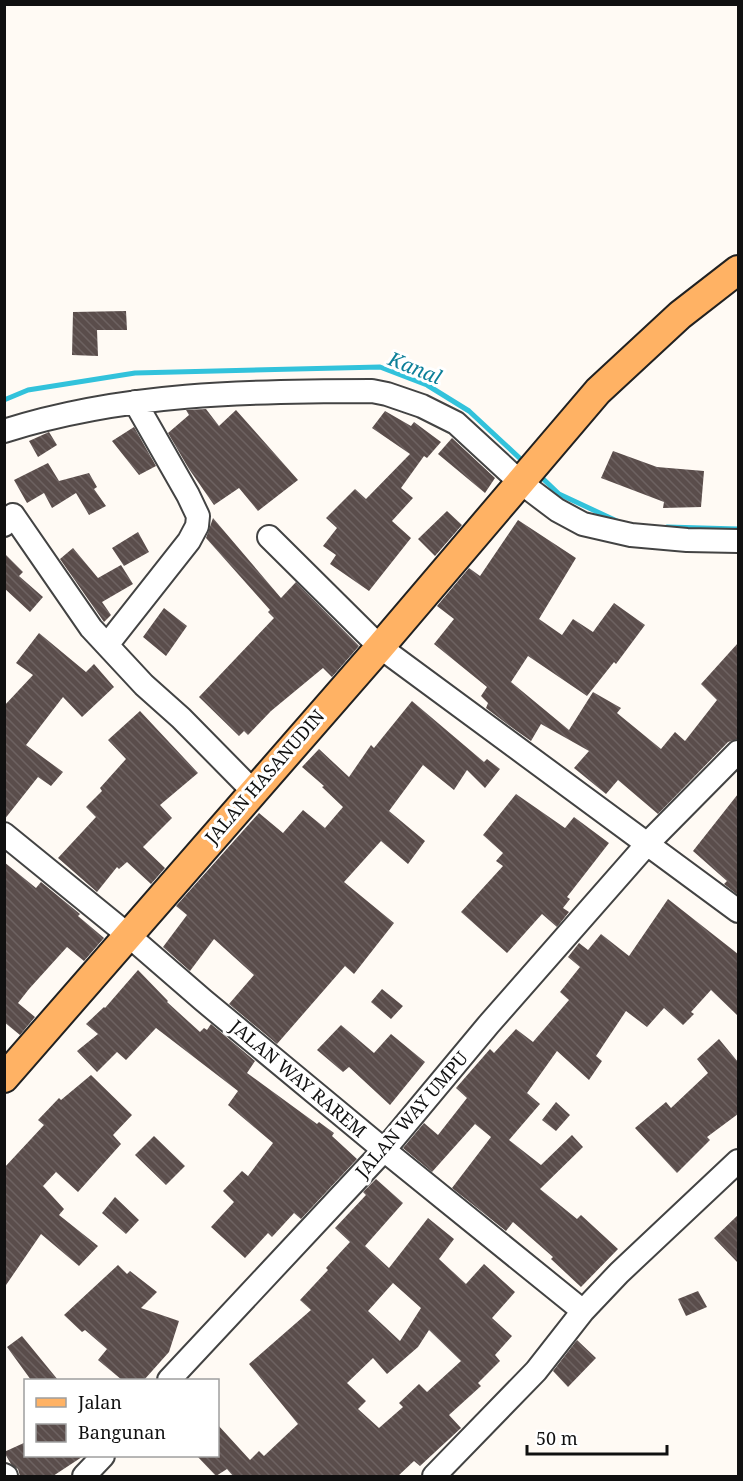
<svg xmlns="http://www.w3.org/2000/svg" width="743" height="1481" viewBox="0 0 743 1481" font-family="'Noto Serif',serif">
<defs>
<pattern id="building-back-hatch" width="6" height="6" patternUnits="userSpaceOnUse" patternTransform="scale(1.5)"><rect width="6" height="6" fill="#5a4d4b"/><path d="M-1 5l2 2M0 0l6 6M5-1l2 2" fill="none" stroke="#6d6261"/></pattern>
</defs>
<rect width="100%" height="100%" fill="#fffaf4"/>
<g fill="none" stroke-linecap="round" stroke-linejoin="round">
<!-- stream -->
<path stroke="#32c2db" stroke-width="5" d="M4 400 28 390 135 373 380 367 427 385 469 411 526 464
M538 474 559 494 619 522
M667 527 738 529"/>
</g>
<!-- building -->
<path fill="url(#building-back-hatch)" fill-rule="evenodd" d="M126 311 127 330H97L98 356 72 355 73 312Z
M206 409 219 426 236 410 298 480 258 511 239 488 214 505 189 469 168 433 189 415 186 410Z
M385 411 411 426 414 422 441 442 427 458 424 456 401 488 413 498 392 521 411 538 369 591 330 564 336 555 323 546 337 528 326 518 355 489 366 499 410 454 372 428Z
M134 427 156 466 139 475 112 441Z
M49 432 57 445 38 457 29 441Z
M452 438 495 478 485 493 438 454Z
M613 451 657 467 704 471 701 507 663 508 664 502 601 478Z
M48 463 59 481 89 473 97 487 94 489 106 506 89 515 76 493 52 508 44 493 27 503 14 480Z
M447 511 462 525 435 556 418 539Z
M213 518 281 598 296 582 359 646 332 677 323 668 271 711 248 735 244 731 239 736 199 697 274 618 268 612 270 610 206 538Z
M518 520 576 558 539 619 562 635 573 619 593 632 614 603 645 625 616 664 614 662 587 696 528 656 511 682 569 730 593 692 621 708 617 713 661 749 675 732 685 741 717 700 701 684 738 643V739L728 742 658 814 618 780 606 794 574 768 589 751 541 724 531 741 507 724 486 708 488 703 481 696 487 687 434 644 454 619 437 606 469 568 480 576Z
M138 532 149 552 124 566 112 548Z
M73 548 98 578 121 565 133 584 102 602 111 615 104 622 60 559Z
M4 553 23 572 19 576 43 597 30 612 4 588Z
M164 608 187 626 166 656 143 637Z
M39 633 86 672 94 664 114 687 82 717 63 697 26 745 63 772 51 786 38 777 4 820V706L33 675 16 663Z
M412 701 484 762 487 759 500 769 485 788 467 770 454 790 423 765 389 811 425 841 408 864 381 841 344 882 394 923 354 974 345 966 277 1044 229 1004 254 975 214 939 190 971 163 947 187 915 176 906 259 813 283 833 303 810 325 828 343 807 322 787 324 786 302 767 319 749 349 777 371 745 374 748Z
M140 711 198 773 160 805 172 818 143 847 165 868 151 884 127 862 119 869 117 867 97 892 58 858 96 817 86 807 102 791 100 788 126 759 108 740Z
M516 794 565 828 574 817 609 843 567 897 570 899 563 908 569 912 557 927 542 914 507 953 461 912 503 866 496 861 503 853 483 835Z
M738 794V895L724 884 727 881 693 851Z
M4 862 36 888 41 882 80 914 78 916 104 938 84 961 67 947 29 989 18 1003 35 1017 20 1035 4 1022Z
M668 899 738 954V1016L711 990 691 1012 694 1014 683 1025 664 1008 647 1027 626 1011 596 1056 602 1061 589 1080 557 1051 527 1093 540 1104 509 1140 541 1165 572 1135 583 1147 540 1189 577 1219 581 1215 618 1249 581 1287 551 1259 553 1257 513 1222 506 1231 452 1188 491 1137 475 1124 432 1172 403 1148 424 1123 438 1135 467 1098 456 1088 490 1049 494 1053 516 1029 533 1042 569 1000 560 992 580 967 568 957 579 943 588 950 601 934 629 956Z
M138 970 168 1001 167 1002 200 1032 204 1028 207 1030 211 1024 255 1061 247 1073 317 1124 319 1122 334 1133 332 1136 357 1159 301 1219 294 1213 272 1237 268 1233 245 1258 211 1227 234 1202 223 1191 242 1171 248 1176 273 1143 228 1105 238 1091 156 1028 126 1060 117 1052 97 1072 77 1051 98 1034 86 1024 104 1007 105 1008Z
M382 989 403 1006 391 1019 371 1002Z
M341 1025 374 1053 391 1034 425 1062 390 1105 349 1067 343 1072 317 1050Z
M719 1039 738 1062V1114L707 1137 710 1140 677 1173 635 1128 666 1102 671 1108 708 1073 697 1059Z
M91 1075 132 1115 113 1135 121 1144 78 1192 56 1172 43 1186 64 1209 59 1215 98 1246 79 1266 41 1234 4 1288V1168L44 1125 38 1120 59 1098 61 1100Z
M556 1102 570 1115 556 1131 542 1120Z
M154 1136 185 1166 166 1185 135 1155Z
M376 1179 403 1203 365 1246 389 1268 428 1218 454 1239 439 1259 466 1284 484 1264 515 1292 492 1318 512 1336 495 1355 500 1361 478 1383 481 1386 449 1415 461 1428 420 1466 414 1461 398 1476H233L227 1469 216 1476 196 1455H218V1425L250 1460 259 1451 264 1456 298 1424 249 1364 311 1310 300 1300 328 1270 326 1268 350 1242 335 1228 366 1195 363 1192ZM393 1283 421 1308 400 1341 368 1311ZM429 1330 461 1361 427 1392 419 1384 399 1403 403 1407 379 1428 358 1409 366 1401 347 1383 373 1358 387 1374 418 1347Z
M115 1197 139 1220 126 1234 102 1213Z
M738 1215V1263L714 1238Z
M118 1265 127 1274 130 1271 157 1292 141 1308 179 1321 169 1352 144 1380H122L98 1360 107 1349 85 1330 82 1332 64 1315Z
M698 1291 707 1307 686 1316 678 1299Z
M22 1336 58 1380H31L7 1347Z
M577 1340 596 1358 568 1387 553 1371Z
M26 1442V1455H85L53 1476H20L18 1469 11 1464 4 1452Z"/>
<g fill="none" stroke-linecap="round" stroke-linejoin="round">
<defs>
<path id="minor" d="M4 431C123 393 248 391 372 391L387 394 422 406 456 423 520 482 557 510 583 524 631 535 687 540 738 541
M4 525 13 515 91 628 144 685 181 718 253 791
M269 537 380 647 738 911
M107 645 189 541 197 526 198 516 188 495 135 402
M4 834 128 935 203 1000 384 1150 583 1311
M169 1380 384 1150 489 1024 648 843 738 752
M4 1475 6 1476
M84 1476 103 1456
M434 1476 536 1371 583 1311 619 1273 738 1161"/>
<path id="major" d="M4 1078 380 647 598 391 680 315 738 270"/>
</defs>
<!-- minor casing -->
<use href="#minor" stroke="#434343" stroke-width="26"/>
<!-- major casing -->
<use href="#major" stroke="#212121" stroke-width="32"/>
<!-- minor -->
<use href="#minor" stroke="#fff" stroke-width="22"/>
<!-- major -->
<use href="#major" stroke="#ffb264" stroke-width="28"/>
</g>
<g text-anchor="middle" stroke-width="6" stroke-linejoin="round" paint-order="stroke">
<!-- street labels -->
<g font-size="18" fill="#101010" stroke="#fff">
<text transform="translate(265 777) rotate(-49)" y="6">JALAN HASANUDIN</text>
<text transform="translate(298 1079) rotate(40)" y="6">JALAN WAY RAREM</text>
<text transform="translate(412 1115) rotate(-49)" y="6">JALAN WAY UMPU</text>
</g>
<!-- water labels -->
<g font-size="20" font-style="italic" fill="#0c7f99" stroke="#fff">
<text transform="translate(415 368) rotate(22)" y="7">Kanal</text>
</g>
</g>
<!-- border -->
<rect width="743" height="1481" fill="none" stroke="#101010" stroke-width="12"/>
<!-- legend -->
<rect x="24" y="1379" width="195" height="78" fill="#ffffff" stroke="#9f9f9f" stroke-width="1.5"/>
<rect x="36" y="1398" width="30" height="9" fill="#ffb264" stroke="#9f9f9f" stroke-width="1.5"/>
<text x="78" y="1409" font-size="18" fill="#101010">Jalan</text>
<rect x="36" y="1424" width="30" height="18" fill="url(#building-back-hatch)" stroke="#9f9f9f" stroke-width="1.5"/>
<text x="78" y="1439" font-size="18" fill="#101010">Bangunan</text>
<!-- scale -->
<path d="M527 1445v9h140v-9" fill="none" stroke="#101010" stroke-width="3"/>
<text x="536" y="1445" font-size="18" fill="#101010" stroke="#ffffff" stroke-width="4.5" paint-order="stroke">50 m</text>
</svg>
